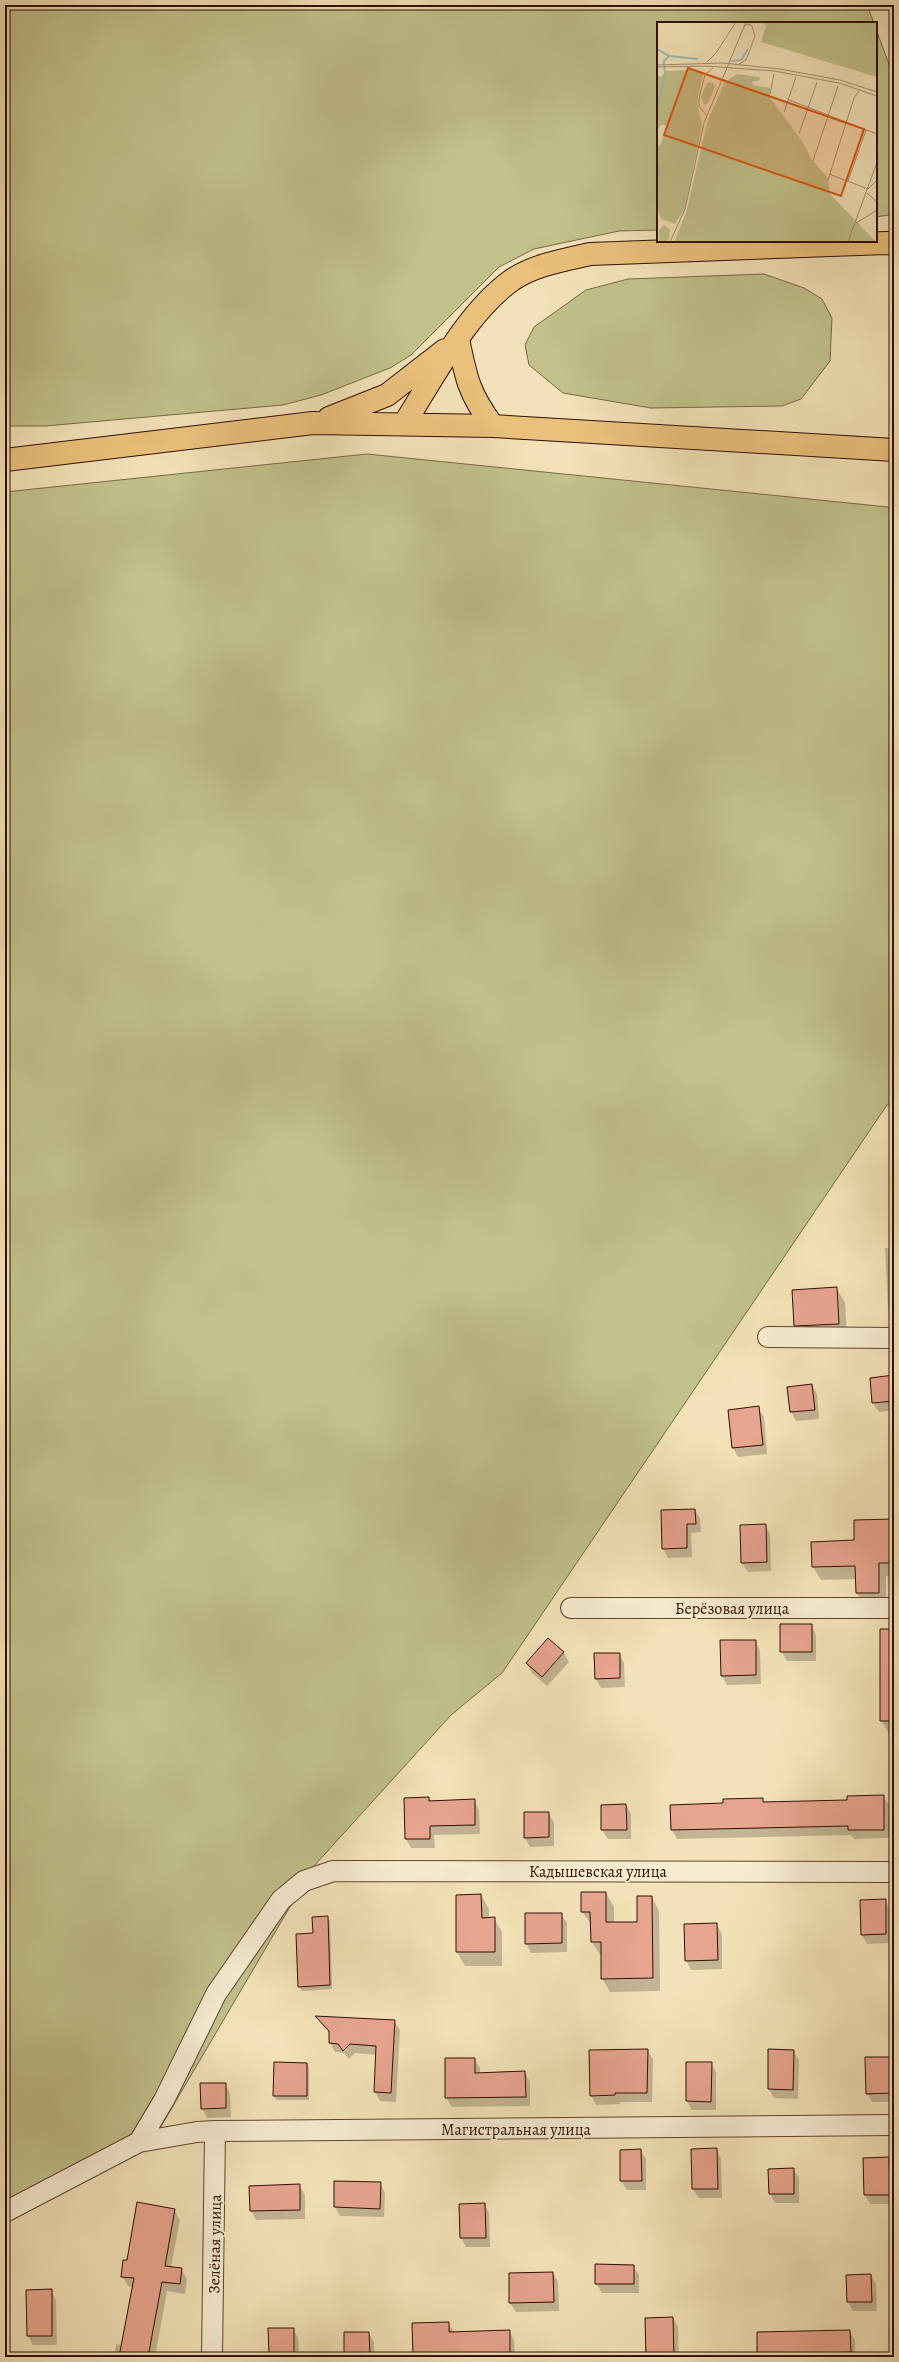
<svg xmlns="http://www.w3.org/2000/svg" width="899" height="2362" viewBox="0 0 899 2362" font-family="Alegreya,serif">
<rect width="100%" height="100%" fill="#f3e2b9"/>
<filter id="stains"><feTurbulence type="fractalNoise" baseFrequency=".005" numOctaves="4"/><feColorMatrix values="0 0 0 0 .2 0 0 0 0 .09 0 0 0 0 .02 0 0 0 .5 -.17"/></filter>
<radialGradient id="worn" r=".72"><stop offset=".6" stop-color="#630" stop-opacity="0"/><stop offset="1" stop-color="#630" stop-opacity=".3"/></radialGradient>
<!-- green -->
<path fill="#c2c18b" stroke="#786846" d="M5 5H867L874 23H658V230L619 231 534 249 499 267 411 355 390 368 321 395 283 405 45 426H5Z
M876 29 894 78V211L889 215 876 217Z
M764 274 804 288 822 299 832 318 830 361 801 399 782 406 651 408 563 393 529 365 525 345 534 327 586 290 628 279Z
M367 454 888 507 894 511V1101L887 1105 502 1673 451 1715 314 1866 160 2128 5 2209V492Z"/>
<!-- shadow -->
<path fill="#0003" d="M885 1248H894V1317L888 1308Z
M836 1288 845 1302 847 1337 803 1339 795 1325Z
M894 1376V1410L879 1412 873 1403Z
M812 1385 817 1394 819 1419 796 1421 791 1412Z
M758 1408 764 1417 767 1454 738 1457 733 1448Z
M695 1510 700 1519 701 1532 691 1533 692 1557 668 1558 663 1548Z
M894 1520V1576H886V1606H864L857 1593 856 1579 821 1580 813 1567Z
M765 1525 770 1534 771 1571 748 1572 742 1563Z
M781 1625H811L816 1635V1661H787L782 1652Z
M894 1630V1734H889L881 1720Z
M548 1639 564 1653 569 1662 547 1686 532 1673 527 1664Z
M755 1641 760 1650 761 1684 727 1685 722 1676Z
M619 1654 624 1663 625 1687 601 1688 596 1679Z
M883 1796 889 1805V1838L854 1839 851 1835 677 1839 672 1830 724 1804 762 1799 764 1803 848 1801Z
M429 1798 431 1802 474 1800 479 1810 480 1834 434 1835 435 1848H411L406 1839 405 1799Z
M626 1805 631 1814V1839H608L602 1830Z
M548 1813 554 1822V1846L530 1847 525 1838Z
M606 1893 614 1907V1923H638L652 1897 659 1911 660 1991 610 1992 602 1978V1955H600L592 1942V1925L582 1912Z
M481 1895 489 1909V1918H494L502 1932V1966H465L457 1952V1896Z
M885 1900 890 1910 891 1943 867 1944 862 1935Z
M561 1914 567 1923V1952L531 1953 526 1943Z
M327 1917 330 1922 332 1989 302 1991 299 1986 314 1934Z
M716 1924 722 1934V1969L691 1970 686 1960Z
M317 2018 394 2021 400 2030 396 2102 380 2101 375 2092 377 2055 355 2053 349 2059 344 2053 335 2052 330 2043V2034Z
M647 2050 653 2059 652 2102H620V2104L596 2105 591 2095Z
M793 2051 799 2060 798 2099 774 2098 769 2089Z
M890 2058 894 2065V2102H872L867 2093Z
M474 2059 480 2068V2074L525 2072 530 2082V2106L452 2107 446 2098Z
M711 2063 716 2072V2110H692L687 2101Z
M307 2064 309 2068V2100H276L274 2095Z
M225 2084 230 2093 231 2117 207 2118 202 2108Z
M716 2149 721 2159 722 2198H699L693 2189Z
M640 2150 646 2159V2190H627L621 2181V2151Z
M888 2158 894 2168V2204H870L865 2195Z
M793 2169 799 2178V2203H775L770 2194Z
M380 2183 385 2193 384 2217 340 2216 335 2207Z
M299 2185 305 2195V2219L256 2220 251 2211Z
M484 2204 489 2213 490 2247H466L461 2238 460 2205Z
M174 2210 180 2220 171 2267 181 2269 187 2279 185 2294 167 2291 155 2357H114L116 2344 122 2345 133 2287 128 2286 122 2276 127 2262Z
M633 2266 639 2275V2293H602L596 2283Z
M553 2273 558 2282 559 2311 516 2312 510 2303Z
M871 2275 876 2284 877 2311H853L848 2302Z
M51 2291 56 2300 57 2345H33L28 2336Z
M673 2318 678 2327 679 2357H647Z
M448 2323 454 2332 509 2331 514 2340 515 2357H414L413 2324Z
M293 2329 298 2338 299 2357H272L270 2354Z
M849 2331 855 2340V2357H761L758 2353Z
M368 2333 374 2342V2357H345Z"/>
<!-- building -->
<path fill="#e7a48f" stroke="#2f0e02" d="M837 1287 839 1324 794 1326 792 1290Z
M894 1375V1401L872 1403 870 1378Z
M812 1384 815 1410 790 1412 787 1387Z
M759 1406 763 1445 732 1448 728 1410Z
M695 1509 696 1524H687V1548L662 1549 661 1510Z
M894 1519V1563H879V1593H856L855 1566 812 1567 811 1542 854 1540V1520Z
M766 1524 767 1562 741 1563 740 1525Z
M780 1624H812V1652H780Z
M880 1629H894V1721H880Z
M548 1638 564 1652 542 1677 526 1663Z
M720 1640H756V1675L721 1676Z
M594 1653H620V1678L595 1679Z
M884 1795V1830H848V1826L671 1830 670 1805 723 1803V1799L763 1798V1802L847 1800V1796Z
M429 1797V1801L475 1799V1825L430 1826V1839H405L404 1798Z
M626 1804 627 1830H601V1805Z
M524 1812H549V1837L524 1838Z
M581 1892H606V1922H637V1896H652L653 1978 601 1979V1942H591L590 1912H581Z
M481 1894 482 1918 495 1917V1952H456V1895Z
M886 1899V1934L861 1935 860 1900Z
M525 1913H562V1943L525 1944Z
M328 1916 330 1985 298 1987 296 1934 313 1933 312 1917Z
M717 1923 718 1960 685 1961 684 1924Z
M315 2016 395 2020 391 2093 374 2092 376 2046 350 2044 343 2051 338 2044 329 2043V2031Z
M648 2049 647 2093H615V2095L590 2096 589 2050Z
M768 2049 794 2050 793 2090 768 2089Z
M865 2057H890L891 2093 866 2094Z
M445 2058H475V2073L525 2071 526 2097 445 2098Z
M274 2062 307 2063V2096H273Z
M686 2062H712L711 2102 686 2101Z
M200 2083H226V2108L201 2109Z
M717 2148 718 2189H692L691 2149Z
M641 2149 642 2181H620V2150Z
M889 2157 890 2195H864L863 2158Z
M794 2168V2194H769L768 2169Z
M334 2181 381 2182 380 2209 334 2207Z
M300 2184V2210L250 2211 249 2186Z
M137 2202 175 2209 165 2266 182 2268 180 2284 162 2282 148 2357H119L134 2278 121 2277 123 2260H127Z
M485 2203 486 2238H460L459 2204Z
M595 2264 634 2265V2284H595Z
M553 2272 554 2302 509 2303V2273Z
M871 2274 872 2302H847L846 2275Z
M52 2289V2336H27L26 2290Z
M673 2317 674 2357H646L645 2318Z
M449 2322V2332L510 2330V2356L413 2357 412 2323Z
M268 2328H294V2353L269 2354Z
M850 2330 851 2352 826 2353V2357H808V2353L757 2354V2332Z
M344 2332H369L370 2357H344Z"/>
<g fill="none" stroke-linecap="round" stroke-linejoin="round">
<defs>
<path id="minor" d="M768 1337 894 1338
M571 1608H894
M139 2142 197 2132 215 2131 894 2125
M5 2212 139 2142 164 2100 216 1994 281 1900 304 1881 333 1871 894 1872
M212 2357 215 2131"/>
<path id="major" d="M458 339C466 378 469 394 493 426
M329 418 387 395 445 350
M404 424C434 377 466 313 512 280 534 265 564 260 590 254L886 243 894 244
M5 460 313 423 493 426 894 450"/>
</defs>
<!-- minor casing -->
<use href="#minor" stroke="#604330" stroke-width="22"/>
<!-- major casing -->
<use href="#major" stroke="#2f0e02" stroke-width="24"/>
<!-- minor -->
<use href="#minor" stroke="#f7ecd2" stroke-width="20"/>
<!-- major -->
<use href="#major" stroke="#eac17c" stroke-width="22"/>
</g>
<g text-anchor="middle" stroke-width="3.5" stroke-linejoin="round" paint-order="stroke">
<!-- street labels -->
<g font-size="16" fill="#2f0e02" stroke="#f7ecd2">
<text x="732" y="1614">Берёзовая улица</text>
<text x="598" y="1877">Кадышевская улица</text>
<text x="516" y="2135">Магистральная улица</text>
<text transform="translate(214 2244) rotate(-89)" y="6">Зелёная улица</text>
</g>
</g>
<!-- overview -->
<g transform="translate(657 22)">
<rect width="220" height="220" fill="#f3e2b9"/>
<path d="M105 0H220V55L104 20 109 4ZM8 49 42 48 46 52 40 80 45 103 28 186 18 202 4 197 0 186V125L4 122 10 103H4L0 108V53L4 55ZM80 52 102 55 103 58 95 60 96 63 113 66V76L145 119 155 138 171 156 173 172 219 220H17L29 191 51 98 68 60ZM51 60 56 61 58 65 51 81 47 83 44 74ZM7 203 13 207 12 216 10 220H2V208Z" fill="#c2c18b"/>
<path fill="none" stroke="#9ebcb8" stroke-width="2" d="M0 27 12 34 7 39 8 53 0 87M12 34 41 37M74 39 84 38 91 27M0 141 4 152 0 154"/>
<path fill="none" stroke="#a58d70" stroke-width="1" d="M50 40 59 31 79 0M82 42 89 38 98 14 95 4 91 2 87 4M0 43 66 41 123 47 183 58 220 70M0 45 49 44 117 49 182 61 220 74M113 72 117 52M132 78 220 112M127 90 139 55M50 94 42 84V76L48 53 56 46M142 112 160 60M156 139 181 64M172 152 211 167 220 158M171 158 197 76 202 69M191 159 209 108M210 171 220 180M199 201 220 188M13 220 28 187 47 101 89 0M191 220 220 140"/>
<path fill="#df550c" fill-opacity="0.15" stroke="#df550c" stroke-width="2" d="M31 46 207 107 184 174 7 113Z"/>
<rect width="220" height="220" fill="none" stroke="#2f0e02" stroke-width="2"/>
</g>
<!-- margin -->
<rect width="899" height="2362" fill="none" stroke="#f3e2b9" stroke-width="20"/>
<rect x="6" y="6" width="887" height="2350" fill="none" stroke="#2f0e02" stroke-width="2"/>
<rect x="10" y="10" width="879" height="2342" fill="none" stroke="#2f0e02"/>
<rect width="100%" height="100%" filter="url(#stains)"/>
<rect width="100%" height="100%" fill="url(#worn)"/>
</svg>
